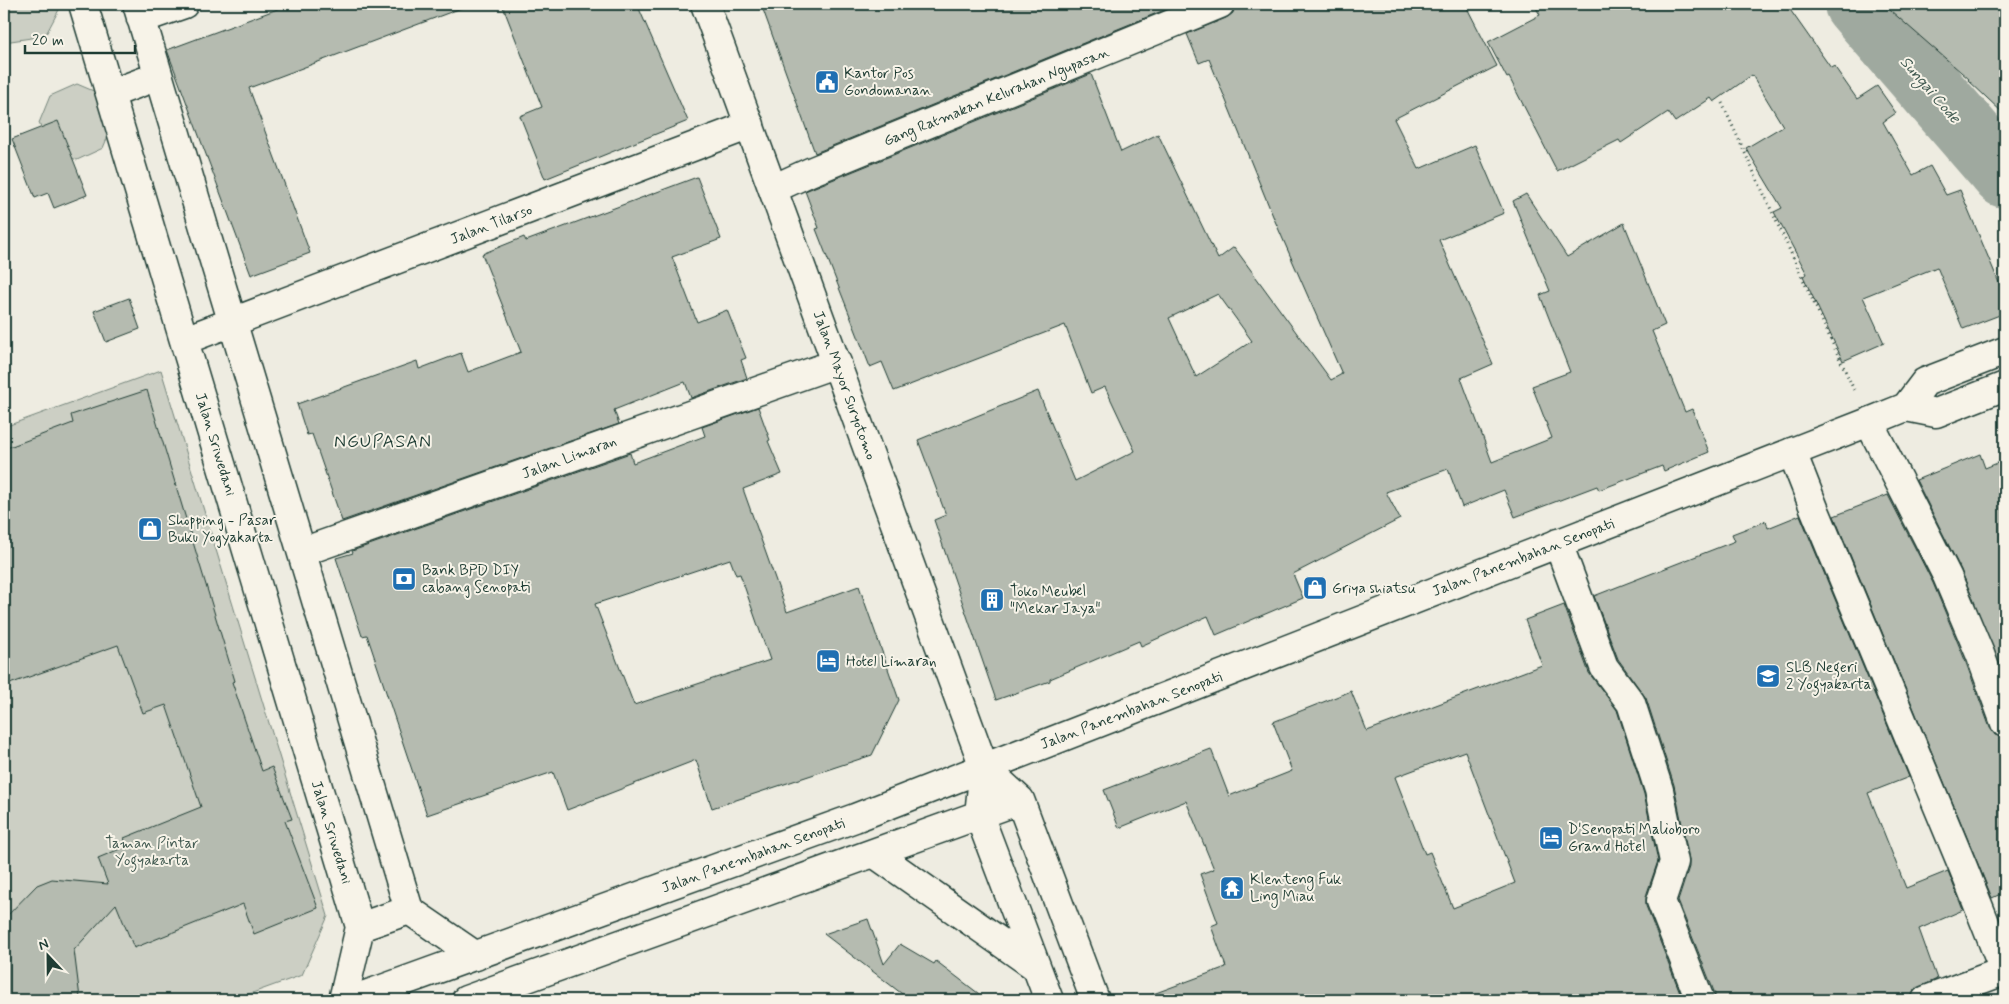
<svg xmlns="http://www.w3.org/2000/svg" width="2009" height="1004" viewBox="0 0 2009 1004" font-family="Mynerve,sans-serif">
<rect width="100%" height="100%" fill="#eeece1"/>
<filter id="ink" filterUnits="userSpaceOnUse"><feTurbulence type="fractalNoise" baseFrequency=".02" numOctaves="2"/><feDisplacementMap in="SourceGraphic" scale="10" xChannelSelector="R" yChannelSelector="G"/><feConvolveMatrix kernelMatrix="1 2 1 2 8 2 1 2 1" color-interpolation-filters="sRGB"/></filter>
<g filter="url(#ink)">
<!-- green -->
<path fill="#cccfc4" stroke="#76867c" d="M4 4H62L45 36 4 42Z
M77 84 103 95 114 122 103 148 77 160 50 149 39 123 50 96Z
M161 370 328 916 302 975 233 1000H4V427Z"/>
<g fill="none" stroke-linecap="round" stroke-linejoin="round">
<!-- river -->
<path stroke="#9fa99f" stroke-width="66" d="M1857 4 2005 175"/>
</g>
<!-- building -->
<path fill="#b5bbb0" stroke="#1f3d34" fill-rule="evenodd" d="M291 4H464V7L249 88 310 253 251 275 167 50Z
M502 4H637L688 121 545 179 520 116 542 107Z
M761 4H1179L815 153Z
M1235 4H1465L1497 66 1394 119 1419 169 1475 145 1504 213 1439 240 1493 364 1461 378 1492 462 1552 438 1532 386 1570 372 1540 295 1550 291 1513 201 1526 194 1567 257 1624 223 1665 325 1652 331 1685 412 1692 409 1709 452 1664 471 1662 466 1599 490 1597 486 1515 517 1504 490 1462 507 1448 469 1386 492 1400 519 1293 574 1303 598 1216 635 1208 616 1141 646 1139 641 1050 679V681L996 700 934 520 946 515 918 440 1038 391 1075 481 1135 451 1105 387 1091 393 1065 325 894 391 882 362 870 367 816 229 819 228 805 191 1091 74 1121 152 1158 134 1218 259 1234 247 1331 380 1342 374 1275 221 1209 59 1199 63 1187 34 1226 18 1233 13ZM1218 294 1252 341 1196 377 1169 318Z
M1534 4H1786L1831 68 1834 66 1857 99 1877 86 1896 113 1883 122 1913 175 1930 166 1946 195 1960 190 2005 297V313L1963 329 1937 267 1863 297 1884 343 1843 361 1803 276 1807 274 1774 212 1782 208 1746 148 1783 126 1752 75 1714 102 1711 98 1675 122 1668 112 1621 143 1619 140 1557 171 1509 77 1507 78 1488 42 1540 15Z
M1883 4H2005V115L1968 80 1969 79Z
M58 121 87 195 54 208 48 193 35 198 12 139Z
M697 177 721 239 672 257 697 322 727 310 746 358 741 360 747 378 691 398 685 382 614 410 619 424 342 521 312 434 307 435 297 404 417 361 419 369 461 353 468 372 521 352 482 254 524 237 526 241Z
M129 298 140 329 106 342 94 311Z
M147 390 235 681 232 682 262 771 272 767 292 819 285 821 318 908 254 934 243 904 134 948 116 904 74 950 80 998 62 1000H4V919L37 885 52 879 108 884 98 858 127 846 124 838 201 807 166 705 143 713 118 645 4 686V449L73 423 71 415Z
M758 407 770 440 768 441 782 474 743 489 787 612 859 586 899 700 872 755 712 808 696 760 567 810 553 772 427 815 367 635 362 636 336 558 353 553 352 551 630 453 633 463 705 436 702 427ZM730 559 736 575 740 574 770 660 634 705 595 604Z
M1980 454 1985 468 2005 460V678L1961 570 1916 480Z
M1888 495 1933 583 1965 660 1990 728 1995 735 2005 738V892L1992 898 1834 516Z
M1800 515 1909 777 1868 793 1906 888 1948 871 1963 910 1919 929 1937 979 1914 990 1911 1000H1715V994L1678 901 1689 867V859L1674 785 1646 698 1618 659 1594 596 1735 541 1732 534 1766 521 1768 528Z
M1564 605 1589 673 1617 710 1644 794 1658 861 1646 896V906L1683 1000H1146L1145 997 1226 967 1211 926 1218 923 1200 874 1214 869 1186 801 1119 828 1104 790 1211 749 1229 796 1292 771 1273 722 1351 691 1367 731 1542 665 1525 620ZM1465 751 1515 883 1453 908 1430 852 1425 854 1395 777Z
M868 919 884 964 900 944 934 964 936 961 987 1000H910L824 934Z"/>
<g fill="none" stroke-linecap="round" stroke-linejoin="round">
<defs>
<path id="minor" d="M83 4 360 927 343 1000
M137 4 409 910 476 956
M141 19 184 4
M110 94 158 76
M773 189 810 172 1220 4
M185 340 750 125
M1869 422 1947 576 1980 654 2005 723
M1792 452 1814 508 1963 867 2005 973
M1558 543 1604 667 1631 703 1659 790 1674 862 1661 901 1700 1000
M302 552 837 363
M360 927 409 910
M1926 1000 2004 971"/>
<path id="major" d="M705 4 984 767 979 815 1049 1000
M1906 407 1936 413 2005 386
M984 767 1020 800 1095 1000
M874 853 1036 967
M352 1000 855 818 1869 422 1906 407 1925 382 2005 351
M466 1000 1020 800"/>
</defs>
<!-- minor casing -->
<use href="#minor" stroke="#1f3d34" stroke-width="31"/>
<!-- major casing -->
<use href="#major" stroke="#1f3d34" stroke-width="31"/>
<!-- path -->
<path stroke="#1f3d34" stroke-width="3" stroke-dasharray="1 4" stroke-linecap="butt" d="M1722 103 1855 392"/>
<!-- minor -->
<use href="#minor" stroke="#f7f3e8" stroke-width="28"/>
<!-- major -->
<use href="#major" stroke="#f7f3e8" stroke-width="28"/>
</g>
</g>
<!-- icons -->
<defs>
<symbol id="civic-square" viewBox="-11 -11 22 22"><rect x="-9" y="-9" width="18" height="18" rx="4" fill="#1f6fb2" stroke="#f7f3e8"/><path d="M-.6-6.5H3V-4.5H.6V-3L4-1V1h2V6H-6V1h2V-1L-.6-3ZM-1.2 2.5V6h2.4V2.5Z" fill="#fff"/></symbol>
<symbol id="shop-square" viewBox="-11 -11 22 22"><rect x="-9" y="-9" width="18" height="18" rx="4" fill="#1f6fb2" stroke="#f7f3e8"/><path d="M-5-2.5h2.3a2.7 3.5 0 0 1 5.4 0H5L5.5 6h-11ZM-1.5-2.5h3a1.5 2.3 0 0 0-3 0Z" fill="#fff"/></symbol>
<symbol id="bank-square" viewBox="-11 -11 22 22"><rect x="-9" y="-9" width="18" height="18" rx="4" fill="#1f6fb2" stroke="#f7f3e8"/><path d="M-6-4H6V4H-6ZM0-2.3a2.3 2.3 0 1 0 0 4.6a2.3 2.3 0 1 0 0-4.6Z" fill="#fff"/></symbol>
<symbol id="building-square" viewBox="-11 -11 22 22"><rect x="-9" y="-9" width="18" height="18" rx="4" fill="#1f6fb2" stroke="#f7f3e8"/><path d="M-4-6H4V6H1V3H-1V6H-4ZM-2.5-4.3h1.7v1.8h-1.7ZM.8-4.3h1.7v1.8H.8ZM-2.5-1h1.7V.8h-1.7ZM.8-1h1.7V.8H.8Z" fill="#fff"/></symbol>
<symbol id="hotel-square" viewBox="-11 -11 22 22"><rect x="-9" y="-9" width="18" height="18" rx="4" fill="#1f6fb2" stroke="#f7f3e8"/><path d="M-6-4.5h1.5V1H6V5H4.5V3h-9V5H-6ZM-4 0a1.8 1.8 0 1 1 3.6 0ZM.5 0V-2.5h3Q6-2.5 6 0Z" fill="#fff"/></symbol>
<symbol id="school-square" viewBox="-11 -11 22 22"><rect x="-9" y="-9" width="18" height="18" rx="4" fill="#1f6fb2" stroke="#f7f3e8"/><path d="M0-5L7-2L0 1L-7-2ZM-4 1L0 2.5L4 1V4Q0 6-4 4Z" fill="#fff"/></symbol>
<symbol id="temple-square" viewBox="-11 -11 22 22"><rect x="-9" y="-9" width="18" height="18" rx="4" fill="#1f6fb2" stroke="#f7f3e8"/><path d="M0-6L5-2H3V0L6.5 2.5H4V6H1.5V3h-3V6H-4V2.5H-6.5L-3 0V-2H-5Z" fill="#fff"/></symbol>
</defs>
<g fill-rule="evenodd">
<use href="#civic-square" x="813" y="68" width="28" height="28"/>
<use href="#shop-square" x="136" y="515" width="28" height="28"/>
<use href="#bank-square" x="390" y="565" width="28" height="28"/>
<use href="#shop-square" x="1301" y="574" width="28" height="28"/>
<use href="#building-square" x="978" y="586" width="28" height="28"/>
<use href="#hotel-square" x="814" y="647" width="28" height="28"/>
<use href="#school-square" x="1754" y="662" width="28" height="28"/>
<use href="#hotel-square" x="1537" y="824" width="28" height="28"/>
<use href="#temple-square" x="1218" y="874" width="28" height="28"/>
</g>
<g text-anchor="middle" stroke-width="4" stroke-linejoin="round" paint-order="stroke">
<!-- poi labels -->
<g font-size="15" fill="#1f3d34" stroke="#f7f3e8" text-anchor="start">
<text x="844" y="78">Kantor Pos<tspan x="844" dy="17">Gondomanan</tspan></text>
<text x="168" y="525">Shopping - Pasar<tspan x="168" dy="17">Buku Yogyakarta</tspan></text>
<text x="422" y="575">Bank BPD DIY<tspan x="422" dy="17">cabang Senopati</tspan></text>
<text x="1332" y="593">Griya shiatsu</text>
<text x="1010" y="596">Toko Meubel<tspan x="1010" dy="17">"Mekar Jaya"</tspan></text>
<text x="846" y="666">Hotel Limaran</text>
<text x="1786" y="672">SLB Negeri<tspan x="1786" dy="17">2 Yogyakarta</tspan></text>
<text x="1568" y="834">D'Senopati Malioboro<tspan x="1568" dy="17">Grand Hotel</tspan></text>
<text x="1250" y="884">Klenteng Fuk<tspan x="1250" dy="17">Ling Miau</tspan></text>
</g>
<!-- street labels -->
<g font-size="15" fill="#1f3d34" stroke="#f7f3e8">
<text transform="translate(996 96) rotate(-22)" y="5">Gang Ratmakan Kelurahan Ngupasan</text>
<text transform="translate(491 224) rotate(-21)" y="5">Jalan Tilarso</text>
<text transform="translate(845 385) rotate(70)" y="5">Jalan Mayor Suryotomo</text>
<text transform="translate(216 444) rotate(73)" y="5">Jalan Sriwedani</text>
<text transform="translate(569 457) rotate(-20)" y="5">Jalan Limaran</text>
<text transform="translate(1523 557) rotate(-21)" y="5">Jalan Panembahan Senopati</text>
<text transform="translate(1131 710) rotate(-21)" y="5">Jalan Panembahan Senopati</text>
<text transform="translate(332 832) rotate(73)" y="5">Jalan Sriwedani</text>
<text transform="translate(753 855) rotate(-20)" y="5">Jalan Panembahan Senopati</text>
</g>
<!-- park labels -->
<g font-size="15" fill="#425a51" stroke="#f7f3e8">
<text x="152" y="848">Taman Pintar<tspan x="152" dy="17">Yogyakarta</tspan></text>
</g>
<!-- water labels -->
<g font-size="16" font-style="italic" fill="#3f584f" stroke="#f7f3e8">
<text transform="translate(1931 89) rotate(49)" y="6">Sungai Code</text>
</g>
<!-- quarter labels -->
<g font-size="18" letter-spacing="1" fill="#1f3d34" stroke="#f7f3e8">
<text x="383" y="447">NGUPASAN</text>
</g>
</g>
<!-- margin -->
<rect width="2009" height="1004" fill="none" stroke="#f7f3e8" stroke-width="20"/>
<rect x="10" y="10" width="1989" height="984" fill="none" stroke="#1f3d34" stroke-width="2" filter="url(#ink)"/>
<!-- north arrow -->
<g transform="translate(48 956) rotate(338)" stroke="#f7f3e8" stroke-width="4" paint-order="stroke">
<path d="M0-4L9 19L0 12L-9 19Z" fill="#1f3d34"/>
<text y="-8" font-size="14" font-weight="bold" text-anchor="middle" fill="#1f3d34">N</text>
</g>
<!-- scale -->
<path d="M25 45v8h110v-8" fill="none" stroke="#1f3d34" stroke-width="2.5"/>
<text x="32" y="45" font-size="15" fill="#1f3d34" stroke="#f7f3e8" stroke-width="4" paint-order="stroke">20 m</text>
</svg>
